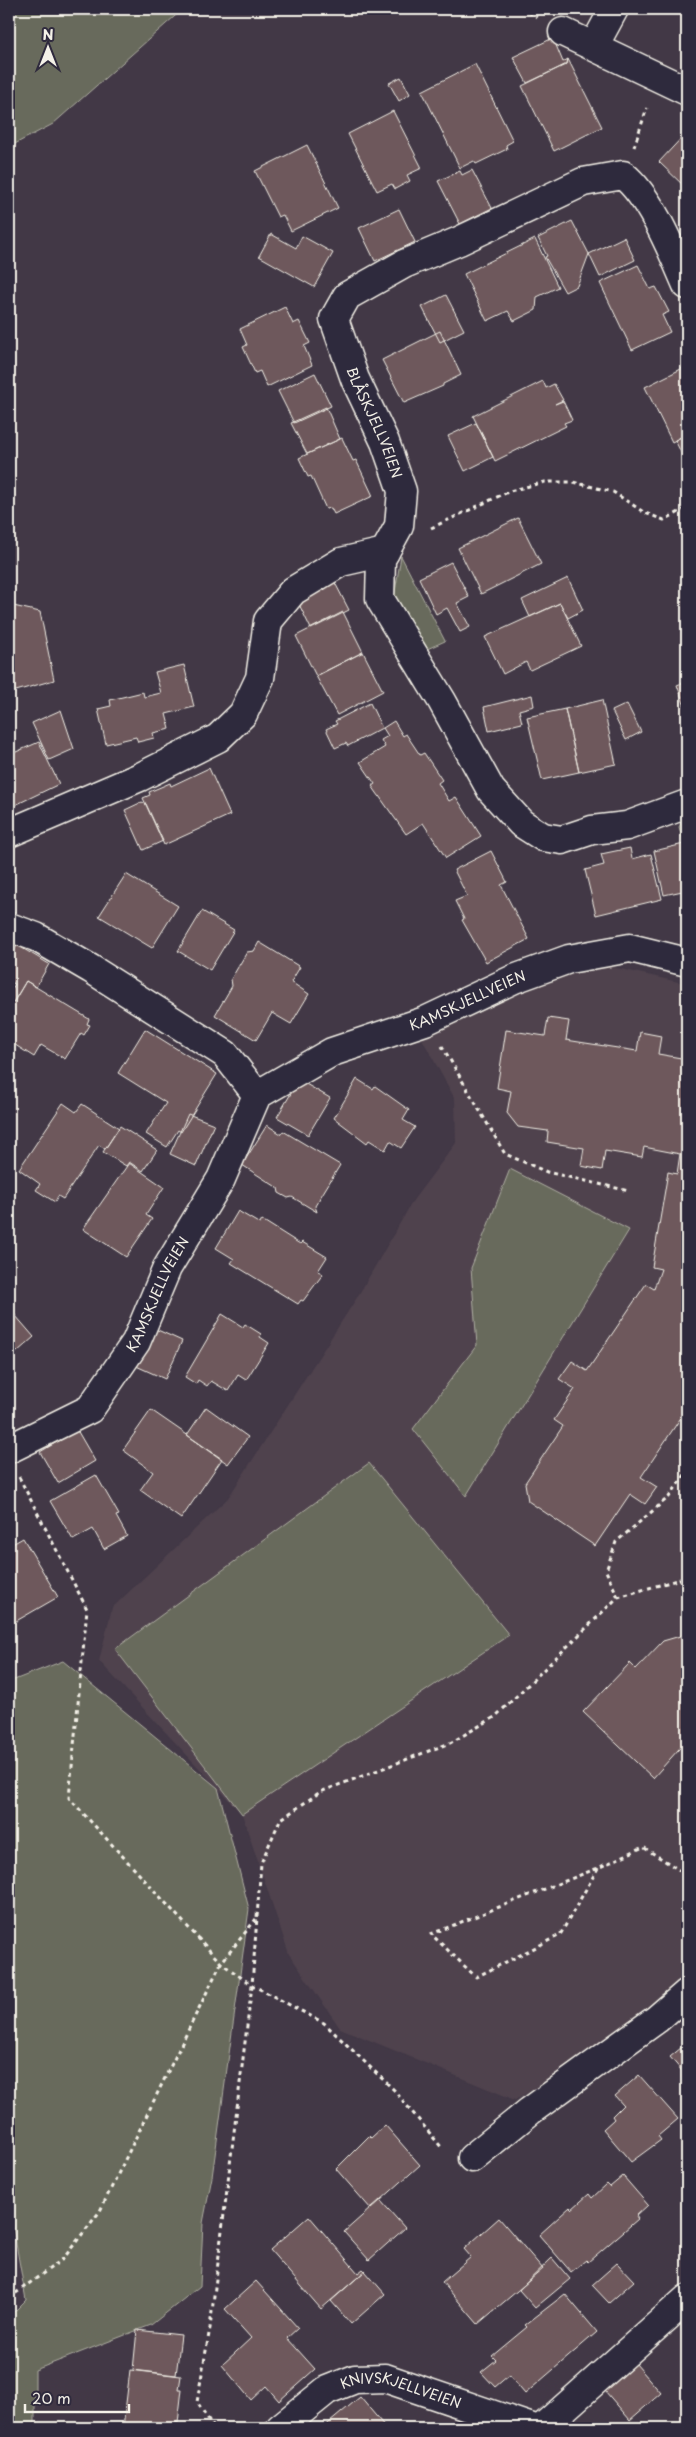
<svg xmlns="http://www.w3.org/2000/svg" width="696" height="2437" viewBox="0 0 696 2437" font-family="'Playpen Sans',sans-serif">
<rect width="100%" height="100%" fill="#423846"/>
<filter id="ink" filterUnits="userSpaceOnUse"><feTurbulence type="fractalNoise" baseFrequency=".02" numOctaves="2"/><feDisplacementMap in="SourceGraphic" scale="10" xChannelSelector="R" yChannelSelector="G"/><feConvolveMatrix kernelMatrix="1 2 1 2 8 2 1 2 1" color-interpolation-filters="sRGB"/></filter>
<g filter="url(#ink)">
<!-- built -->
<path fill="#4f424d" d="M581 960 687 984V1972L613 2042 515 2100 340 2028 289 1954 242 1814 99 1661 112 1608 228 1498 358 1296 414 1199 456 1143 455 1099 420 1035Z"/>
<!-- green -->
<path fill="#686a5c" stroke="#aeaea2" d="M9 9H183L53 124 9 147Z
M401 556 445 641 416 654 393 604Z
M687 817V853L679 827 684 818Z
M510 1169 629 1230 466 1496 413 1429 477 1345 471 1268Z
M369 1463 509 1635 242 1814 115 1649Z
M63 1661 218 1788 249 1909 212 2177 203 2223 200 2286 151 2325 35 2370V2428H9V2317L26 2300 9 2204V1682Z"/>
<!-- building -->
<path fill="#6e595c" stroke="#f4f1e8" d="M553 38 563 62 568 59 567 64 527 83 513 57Z
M568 59 602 127 554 151 522 86 567 64Z
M475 64 513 141 506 145 507 149 476 164 474 161 460 168 422 91Z
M401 77 410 94 399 101 389 83Z
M393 111 422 168 407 175 410 181 395 189 392 184 377 191 348 134Z
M687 132V189L659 162Z
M307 145 338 208 291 231 283 215 278 217 255 171Z
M472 170 492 208 460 224 438 181 460 171 462 175Z
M399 209 415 242 375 261 359 228Z
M572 221 589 254 577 286 565 292 545 257 547 256 538 238Z
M271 234 296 248 302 236 333 253 314 287 259 256Z
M624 237 635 260 600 277 589 254Z
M535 239 558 287 537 297 536 310 514 321 508 311 487 321 464 274Z
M638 265 650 289 656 287 669 312 662 315 670 332 632 350 600 283Z
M446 295 464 330 440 342 422 307Z
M285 307 293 324 299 321 310 343 304 346 312 365 267 387 260 371 255 373 243 347 247 345 240 329Z
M440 331 461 375 443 384V386L404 403 382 360Z
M687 366V434L672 442 645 387Z
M315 373 331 406 294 423 278 391Z
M543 381 546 388 554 384 563 400 555 404 563 401 572 420 564 423 566 426 495 461 473 416Z
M326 407 340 439 307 454 291 423Z
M476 423 493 457 465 471 448 436Z
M687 434V465L675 440Z
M342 438 353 461 356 460 373 496 334 514 331 508 326 509 311 476 308 477 299 458Z
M518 518 541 564 481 594 458 548Z
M451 562 469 597 457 603 470 627 460 632 447 608 436 614 419 578Z
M332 577 349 610 311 629 295 596Z
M568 578 583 610 568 618 560 603 530 617 522 600Z
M560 603 581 646 530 670 526 662 503 674 485 637Z
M9 605 40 612 54 680 9 693Z
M343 612 363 652 316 676 296 636Z
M363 652 383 691 337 715 316 676Z
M184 665 194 707 166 714 170 729 153 733 154 738 138 742 136 737 106 744 98 709 111 706 110 700 143 692 144 697 161 693 155 672Z
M687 681V712L677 685Z
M532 695 534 706 519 710 522 723 489 731 484 707Z
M602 700 616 764 579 772 565 709Z
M370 703 382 728 348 746 346 743 335 748 326 729 337 724 335 721Z
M627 704 641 732 626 740 612 711Z
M565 709 579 772 542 780 527 717Z
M61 710 74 749 49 760 32 723Z
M394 721 403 736 406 734 420 755 424 753 442 780 438 783 449 801 456 797 481 836 446 858 423 823 406 834 372 786 375 784 360 762 385 747 381 740 388 736 383 728Z
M39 742 59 784 9 808V755Z
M209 768 230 815 164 845 143 798 150 795 149 792 170 783 171 786Z
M142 802 146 804 163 841 143 850 125 810Z
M684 844 687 859V890L664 895 654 851Z
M630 848 632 859 651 854 662 899 596 915 585 870 604 865 601 854Z
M491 851 507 882 501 885 529 939 486 962 462 920 464 919 455 901 467 896 454 870Z
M126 874 178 906 152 948 99 916Z
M202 911 234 930 210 970 178 951Z
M259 942 300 967 291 982 309 994 291 1024 272 1013 256 1040 215 1015 232 986 231 979 247 952 254 951Z
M17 945 49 964 36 987 26 981 11 1006 9 1004V994L15 984 9 981V960Z
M26 981 89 1019 87 1024 90 1025 84 1035 81 1033 65 1059 41 1045 34 1057 9 1041V1010Z
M548 1018 569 1021 566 1040 637 1051 640 1032 661 1036 658 1054 687 1059V1419L682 1416 641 1477 657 1487 645 1504 630 1494 595 1546 528 1501 525 1483 563 1426 554 1420 575 1389 559 1379 572 1361 587 1371 646 1284 654 1289 661 1269 652 1267 668 1172 677 1174 680 1154 644 1147 642 1157 605 1151 602 1170 581 1166 584 1148 547 1142 548 1131 518 1127 507 1113 511 1091 497 1088 506 1030 545 1036Z
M145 1029 217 1074 181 1132 178 1130 167 1147 146 1134 166 1103 118 1073Z
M357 1079 373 1089 375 1086 409 1110 403 1120 415 1127 401 1148 390 1141 385 1150 369 1140 367 1143 334 1118Z
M299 1080 330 1098 308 1135 277 1117Z
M63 1103 76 1112 82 1104 119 1128 105 1149 99 1145 63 1199 58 1196 55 1202 36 1190 40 1184 19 1169Z
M188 1114 214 1124 196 1166 170 1154Z
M267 1125 281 1134 283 1131 340 1165 315 1206 317 1212 292 1197 288 1198 279 1193 278 1188 242 1165Z
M120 1126 157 1150 143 1171 129 1162 126 1166 103 1152Z
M129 1163 164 1187 146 1215 152 1219 126 1257 83 1229Z
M238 1211 260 1224 262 1220 300 1244 302 1242 327 1257 318 1271 323 1274 303 1301 301 1300 298 1304 231 1263 234 1259 216 1248Z
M9 1308 34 1337 9 1359Z
M222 1314 243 1327 245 1324 261 1334 260 1337 269 1343 246 1380 238 1375 228 1391 211 1381 207 1386 198 1380 196 1384 185 1377Z
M151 1327 182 1341 165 1379 134 1365Z
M206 1407 248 1437 228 1464 187 1435Z
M151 1410 222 1459 181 1519 140 1490 153 1472 123 1450Z
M77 1430 95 1461 58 1483 40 1452Z
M96 1475 119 1515 116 1516 127 1536 104 1549 93 1529 73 1540 50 1501Z
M23 1538 58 1597 11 1624 9 1620V1546Z
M687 1634V1740L653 1778 583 1712 630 1663 636 1669 663 1641Z
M687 2043V2085L682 2078V2071L670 2057Z
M639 2075 678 2119 658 2136 661 2140 631 2162 603 2129 614 2119 612 2116 623 2105 615 2096Z
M385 2125 420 2165 371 2209 336 2169 369 2136 371 2138Z
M623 2176 648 2205 636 2216 638 2219 588 2262 586 2260 571 2272 539 2235 570 2207 572 2209 589 2194 592 2198 607 2184 610 2187Z
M380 2200 405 2228 369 2260 344 2232Z
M309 2216 358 2273 363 2269 365 2271 321 2309 270 2250Z
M499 2218 543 2269 478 2324 442 2282 471 2257 464 2249Z
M552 2258 570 2279 535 2308 519 2290Z
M617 2263 634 2281 609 2303 592 2285Z
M365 2271 385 2294 351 2324 331 2301Z
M256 2281 298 2328 287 2338 315 2369 279 2401 266 2386 251 2400 222 2365 251 2338 225 2309Z
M565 2294 597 2332 525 2394 509 2375 495 2387 481 2372 496 2360 492 2356 527 2327 525 2325Z
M137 2330 181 2335 176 2375 133 2370Z
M636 2364 661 2393 630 2420 605 2391Z
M130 2370 181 2376 179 2389H182L178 2423 176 2422 175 2428H123Z
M360 2397 386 2428H323Z
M687 2417V2428H674Z"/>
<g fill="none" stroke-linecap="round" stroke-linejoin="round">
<defs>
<g id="minor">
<path d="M563 32 687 91"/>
<path d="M594 46 614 9"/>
<path id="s1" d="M687 285C673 253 651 197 623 175L583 182 459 241 404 264 347 296 334 319 355 379 385 442 402 491 399 526 381 559 380 599 442 701 491 790 521 823 543 837 562 840 592 830 627 826 687 804"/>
<path d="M9 833 140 777 218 738 243 714 260 678 268 621 293 591 341 562 385 552"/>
<path d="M9 927 36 937 91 969 225 1054 257 1095"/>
<path id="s2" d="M9 1449 90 1409 136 1342 167 1268 221 1179 257 1095 332 1052 425 1021 514 979 569 959 630 948 687 962"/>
<path d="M472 2158 530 2111 657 2019 687 1993"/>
<path id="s3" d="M280 2428 327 2390 355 2379 385 2378 532 2428"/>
<path d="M542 2428 687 2299"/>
</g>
</defs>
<!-- minor casing -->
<use href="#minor" stroke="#f4f1e8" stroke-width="31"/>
<!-- path -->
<path stroke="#f4f1e8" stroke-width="3" stroke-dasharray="4 4" stroke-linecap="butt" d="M513 9 525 10 537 17
M634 147 647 108
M431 528 510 491 545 482H573L613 492 645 513 664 520 687 508
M442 1046 505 1154 547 1172 629 1191
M19 1477 87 1609 69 1798 221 1963 252 1985 324 2023 394 2090 442 2148
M618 1597 606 1571 616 1542 669 1497 687 1472
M598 1868 560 1935 476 1977 431 1934 598 1868 643 1847 687 1875
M9 2298 63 2259 100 2211 221 1963 256 1919
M214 2428 197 2402 210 2328 252 1985 261 1863 280 1820 320 1792 450 1743 495 1717 618 1597 687 1577"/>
<!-- minor -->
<use href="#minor" stroke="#2f2a3d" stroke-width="28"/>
</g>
</g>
<g text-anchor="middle" stroke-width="4" stroke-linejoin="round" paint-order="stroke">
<!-- street labels -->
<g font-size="14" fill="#f4f1e8" stroke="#2f2a3d">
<text dy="5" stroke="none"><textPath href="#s1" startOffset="569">BLÅSKJELLVEIEN</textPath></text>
<text dy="5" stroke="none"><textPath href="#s2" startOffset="679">KAMSKJELLVEIEN</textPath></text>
<text dy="5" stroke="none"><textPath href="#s2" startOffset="224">KAMSKJELLVEIEN</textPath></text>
<text dy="5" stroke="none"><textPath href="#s3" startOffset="138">KNIVSKJELLVEIEN</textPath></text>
</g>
</g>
<!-- margin -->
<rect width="696" height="2437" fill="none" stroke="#2f2a3d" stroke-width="30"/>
<rect x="15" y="15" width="666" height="2407" fill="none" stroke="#f4f1e8" stroke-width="2" filter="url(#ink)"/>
<!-- north arrow -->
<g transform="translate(48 48)" stroke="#2f2a3d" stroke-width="4" paint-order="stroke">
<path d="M0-4L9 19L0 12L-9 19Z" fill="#f4f1e8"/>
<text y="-8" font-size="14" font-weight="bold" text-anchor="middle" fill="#f4f1e8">N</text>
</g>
<!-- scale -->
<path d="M25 2404v8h104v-8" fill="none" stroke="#f4f1e8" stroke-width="2.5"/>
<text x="32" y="2404" font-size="15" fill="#f4f1e8" stroke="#2f2a3d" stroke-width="4" paint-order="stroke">20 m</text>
</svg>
